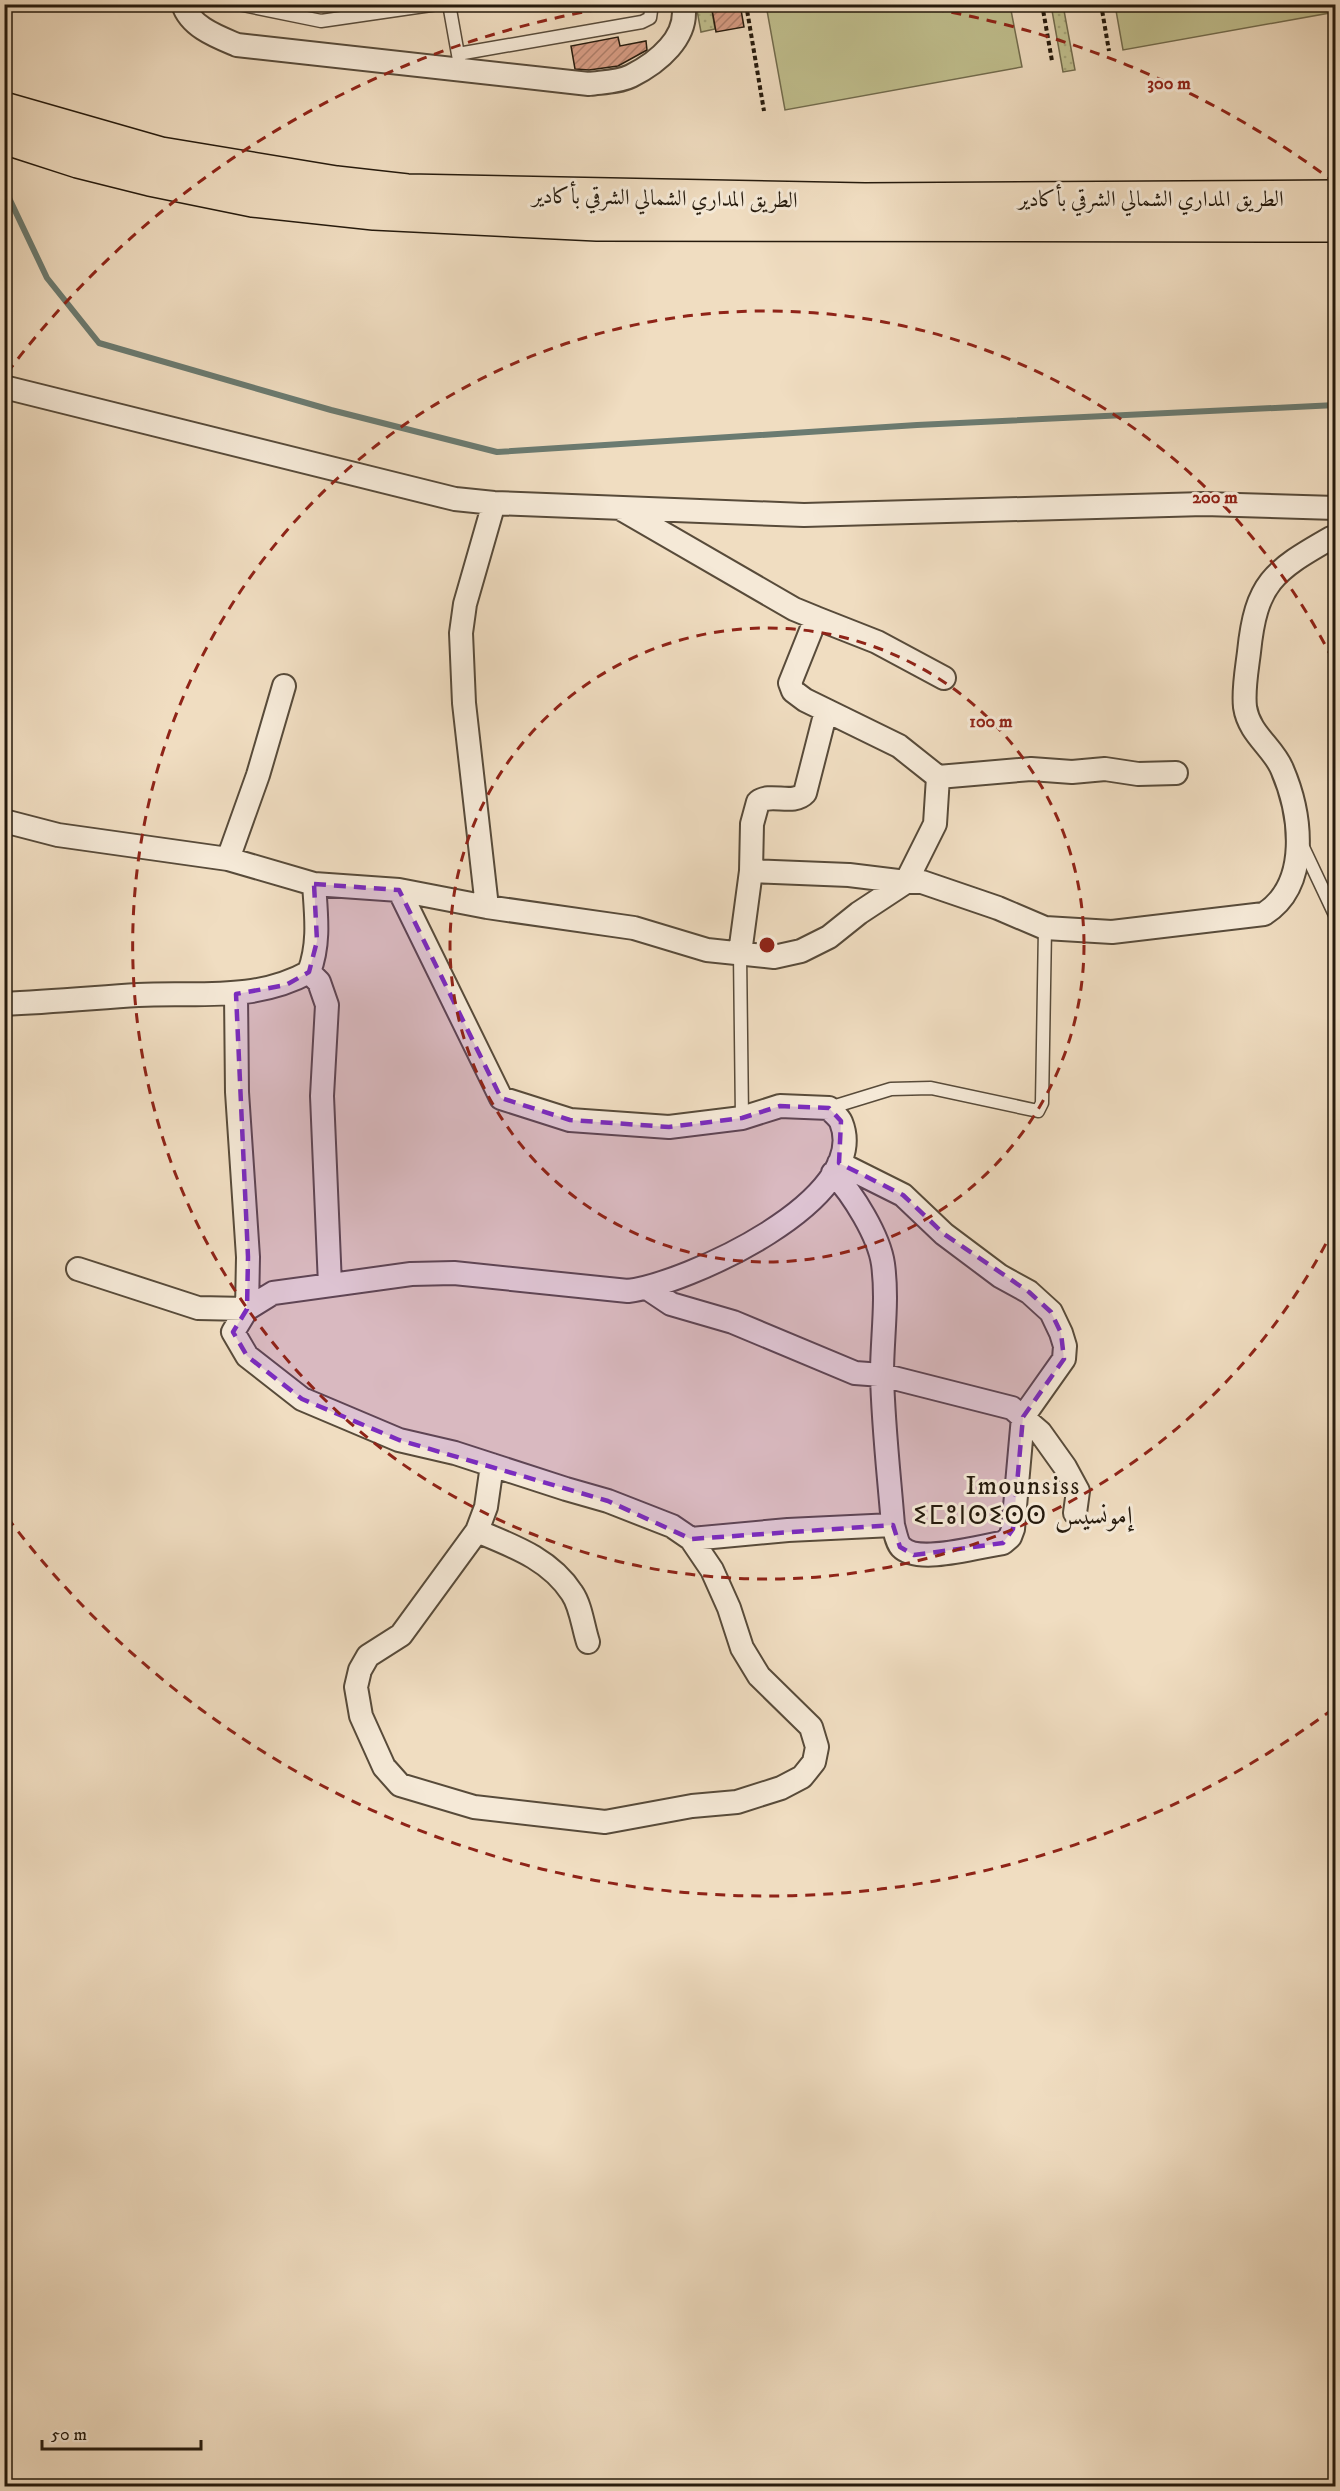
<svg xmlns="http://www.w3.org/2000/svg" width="1340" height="2491" viewBox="0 0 1340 2491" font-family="'IM FELL DW Pica',Amiri,'Noto Sans Tifinagh',serif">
<defs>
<pattern id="grass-dots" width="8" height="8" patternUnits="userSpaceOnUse" patternTransform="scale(1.5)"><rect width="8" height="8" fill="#c0bf8e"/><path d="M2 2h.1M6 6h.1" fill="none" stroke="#a5a479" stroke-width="1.8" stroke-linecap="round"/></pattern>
<pattern id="building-hatch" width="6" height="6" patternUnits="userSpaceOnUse" patternTransform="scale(1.5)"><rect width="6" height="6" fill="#d89d85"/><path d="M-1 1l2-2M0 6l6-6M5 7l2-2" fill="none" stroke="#af7f6b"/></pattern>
</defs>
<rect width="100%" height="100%" fill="#f0ddc1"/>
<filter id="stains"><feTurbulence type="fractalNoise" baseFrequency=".00333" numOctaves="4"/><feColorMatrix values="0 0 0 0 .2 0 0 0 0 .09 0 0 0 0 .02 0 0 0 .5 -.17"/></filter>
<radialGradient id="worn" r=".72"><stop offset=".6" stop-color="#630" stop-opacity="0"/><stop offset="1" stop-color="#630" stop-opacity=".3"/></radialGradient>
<!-- grass -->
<path fill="url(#grass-dots)" stroke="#726c4e" stroke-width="1.5" d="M696 5H711L715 29 701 32Z
M1051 5H1063L1075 70 1063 72Z"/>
<!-- garden -->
<path fill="#c0bf8e" stroke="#726c4e" stroke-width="1.5" d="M1335 4V12L1123 50 1115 5Z
M766 5H1010L1022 67 785 110Z"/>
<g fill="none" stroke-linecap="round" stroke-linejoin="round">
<!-- stream -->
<path stroke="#6b7b71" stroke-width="6" d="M4 195 9 198 47 278 99 343 331 410 497 452 917 425 1336 405"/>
</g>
<!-- building -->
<path fill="url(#building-hatch)" stroke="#251a0d" stroke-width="1.5" d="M711 4H740L744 27 716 32Z
M618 37 620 46 646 41 647 50 618 66 589 70 575 69 571 46Z"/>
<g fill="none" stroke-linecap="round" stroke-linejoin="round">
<defs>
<path id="service" d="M238 4 321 21 438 4
M449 4 459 60
M458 54 642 22 650 18 652 4
M1302 845 1336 917
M740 953 742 1118
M829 1108 891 1089 931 1088 1038 1111 1042 1103 1045 928"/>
<path id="minor" d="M183 4C190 27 218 37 237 45L589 84C603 82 619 82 631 76 657 63 690 37 683 4
M4 387 455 499 494 503 804 515 1204 504 1336 508
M623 510 794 609 816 618 790 683 793 691 805 700 899 746 938 777
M816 618 877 642 944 678
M284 686 258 775 228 859 314 884
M4 821 58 835 228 859
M751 871 849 875 906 882 935 824 938 777 1031 769 1072 772 1105 769 1138 774 1176 773
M399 890 501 1098 570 1120 669 1127 742 1118 780 1106 829 1108C832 1112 839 1117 841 1122 873 1200 685 1284 628 1291L454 1273 411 1274 273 1293 247 1309 233 1332 247 1356 302 1399 399 1440 455 1453 566 1489 608 1501 672 1526 691 1539 712 1570 729 1608 742 1648 759 1676 811 1727 817 1747 814 1762 802 1777 781 1788 737 1802 692 1806 605 1822 474 1807 400 1785 384 1767 361 1716 356 1687 360 1670 368 1656 401 1635 477 1531 486 1507 492 1465
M487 907 464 703 461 633 465 604 494 503
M740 953 751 871 752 824 758 802C771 792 793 806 805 793L826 711
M309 972 319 982 327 1005 322 1096 330 1285
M4 1004C49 1002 93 998 138 995 197 992 255 1002 309 972 320 943 316 914 314 884L399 890 487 907 634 928 707 950 774 957 801 951 829 937 859 913 906 882H922L998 908 1045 928 1112 932 1264 914C1311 884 1301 813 1282 769 1273 747 1249 734 1245 707 1243 689 1247 669 1249 652 1256 583 1273 571 1331 538
M833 1173C853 1194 879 1236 883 1264 888 1301 882 1338 882 1374 883 1424 889 1475 893 1525 895 1532 897 1543 901 1547 918 1565 980 1546 1003 1543L1010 1537 1013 1529 1023 1417 1064 1359 1065 1346 1061 1333 1051 1312 1029 1292 1000 1276 944 1234 903 1195 839 1163
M78 1269 198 1308 247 1309 248 1257 237 1092 236 994
M647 1288 671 1304 733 1322 855 1373 882 1375 1012 1408 1040 1432 1065 1467 1078 1491 1075 1513
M477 1531C513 1546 550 1559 572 1593 581 1606 583 1627 588 1642
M691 1539 788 1530 893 1525"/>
<path id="trunk" d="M4 109 161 154 336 183 407 191 865 200 1336 197
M4 137 78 161 150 179 253 200 374 213 597 224 1336 225"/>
</defs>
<!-- service casing -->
<use href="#service" stroke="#584b3a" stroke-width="15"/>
<!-- minor casing -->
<use href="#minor" stroke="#584b3a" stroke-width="26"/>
<!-- trunk casing -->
<use href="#trunk" stroke="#251a0d" stroke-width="36"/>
<!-- path -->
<path stroke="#251a0d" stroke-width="4" stroke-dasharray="4.5 3" stroke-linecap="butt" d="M746 4 764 111
M1042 4 1052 61
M1101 4 1109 51"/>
<!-- service -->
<use href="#service" stroke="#f5e9d7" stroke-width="12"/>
<!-- minor -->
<use href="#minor" stroke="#f5e9d7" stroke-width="22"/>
<!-- trunk -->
<use href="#trunk" stroke="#f0ddc1" stroke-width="33"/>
</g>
<!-- marked area -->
<path fill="#7b2cbf" fill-opacity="0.2" stroke="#7b2cbf" stroke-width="4.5" stroke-dasharray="12 8" stroke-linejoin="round" d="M314 884 399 890 501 1098 570 1120 669 1127 742 1118 780 1106 829 1108 841 1121 839 1163 903 1195 944 1234 1029 1292 1051 1312 1061 1333 1064 1359 1023 1417 1013 1529 1003 1543 914 1555 900 1547 893 1525 691 1539 608 1501 399 1440 302 1399 247 1356 233 1332 247 1309 248 1257 236 994 286 985 309 972 317 941Z"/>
<!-- distance rings -->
<g fill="none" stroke="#8f2418" stroke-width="3" stroke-dasharray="10 8">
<circle cx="767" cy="945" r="317"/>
<path d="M1334 1228A634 634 0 1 1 1334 662"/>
<path d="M1333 1709A951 951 0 0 1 7 1517M7 373A951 951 0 0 1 618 6M916 6A951 951 0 0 1 1333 181"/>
</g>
<g text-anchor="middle" stroke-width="6" stroke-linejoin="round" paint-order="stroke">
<!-- street labels -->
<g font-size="22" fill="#251a0d" stroke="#f5e9d7">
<text transform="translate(665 197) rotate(1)" y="8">الطريق المداري الشمالي الشرقي بأكادير</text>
<text x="1151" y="206">الطريق المداري الشمالي الشرقي بأكادير</text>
</g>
<!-- quarter labels -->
<g font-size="26" letter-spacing="1.5" fill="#251a0d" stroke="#f5e9d7">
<text x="1023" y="1494">Imounsiss<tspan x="1023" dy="30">ⵉⵎⵓⵏⵙⵉⵙⵙ إمونسيس</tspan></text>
</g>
</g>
<circle cx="767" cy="945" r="9" fill="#8f2418" stroke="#f5e9d7" stroke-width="3"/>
<g font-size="18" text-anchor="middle" font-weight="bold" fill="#8f2418" stroke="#f5e9d7" stroke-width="6" stroke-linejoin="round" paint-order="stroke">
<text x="1169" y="89">300 m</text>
<text x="1215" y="503">200 m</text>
<text x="991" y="727">100 m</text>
</g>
<!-- margin -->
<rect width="1340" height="2491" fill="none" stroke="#f0ddc1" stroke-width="24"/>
<rect x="6" y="6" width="1328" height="2479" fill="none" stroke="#251a0d" stroke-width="3"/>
<rect x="12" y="12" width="1316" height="2467" fill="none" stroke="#251a0d" stroke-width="1.5"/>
<!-- scale -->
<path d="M42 2440v9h159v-9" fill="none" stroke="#251a0d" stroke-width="3"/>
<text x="51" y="2440" font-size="18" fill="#251a0d" stroke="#f5e9d7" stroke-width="4.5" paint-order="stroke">50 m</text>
<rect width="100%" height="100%" filter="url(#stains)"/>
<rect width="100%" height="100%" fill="url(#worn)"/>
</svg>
